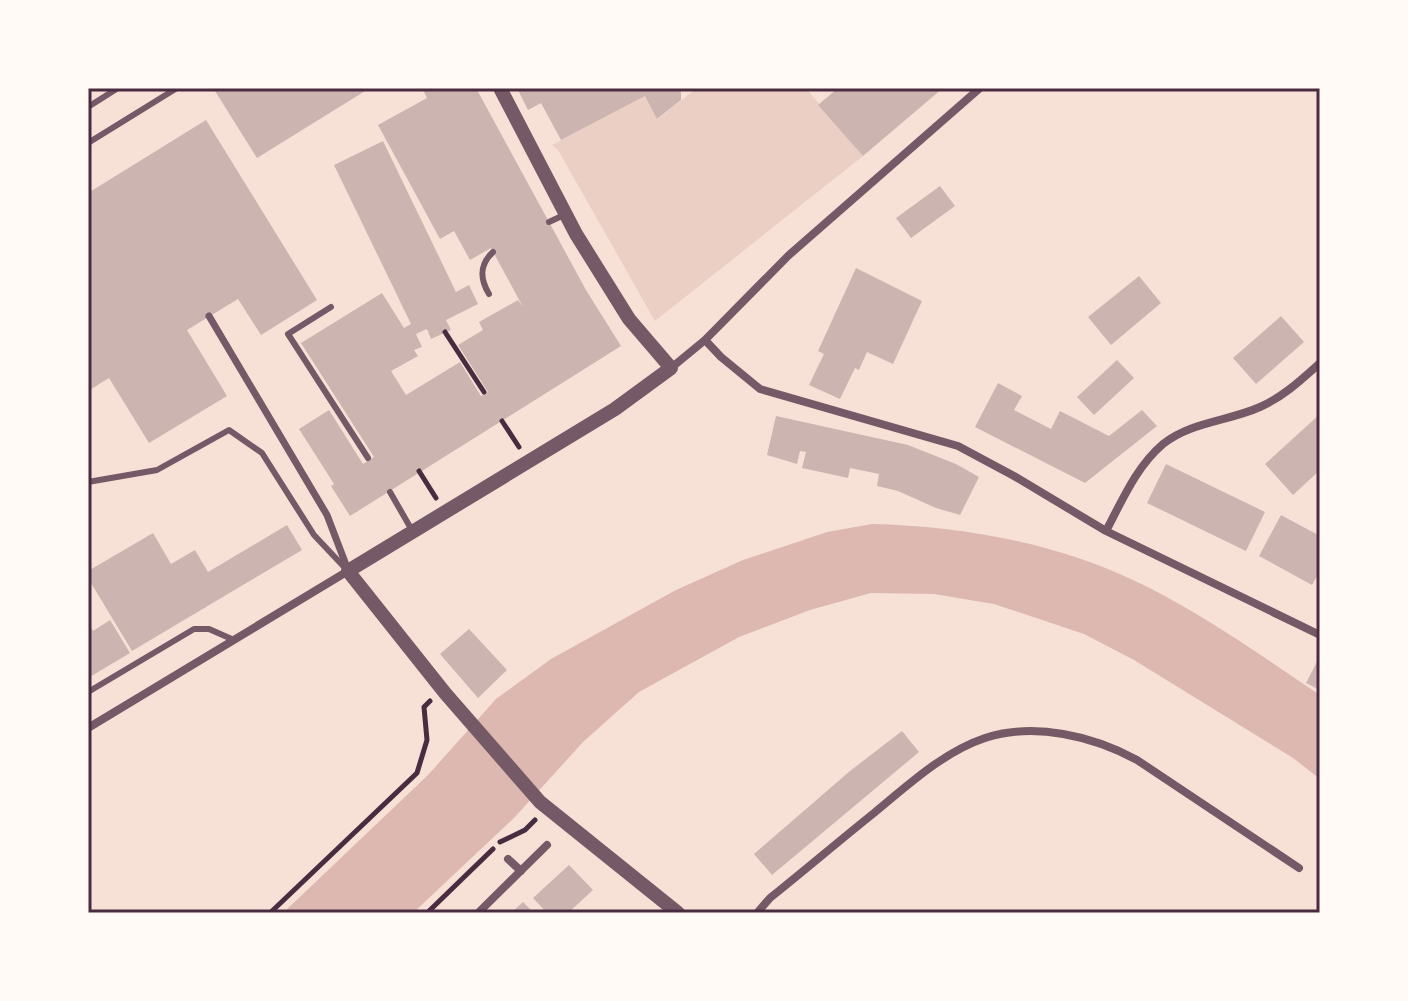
<svg xmlns="http://www.w3.org/2000/svg" width="1408" height="1001" viewBox="0 0 1408 1001" font-family="Roboto,sans-serif">
<rect width="100%" height="100%" fill="#f7e1d7"/>
<!-- green -->
<path fill="#ebcfc5" d="M697 88H806L863 156 655 321 558 150 552 145 645 96 658 119Z"/>
<!-- water -->
<path fill="#dcb8b0" d="M872 524C959 526 1053 542 1133 580 1199 611 1259 654 1320 695V779L1293 758 1134 660 1084 634 994 604 934 594 871 593 810 610 739 637 639 692 583 742 514 818 413 913H283L428 775 496 699 551 659 676 590 743 560 827 532Z"/>
<!-- building -->
<path fill="#ccb4b1" d="M220 88H370L257 158 215 91Z
M422 88H476L586 290 621 346 350 516 331 486 334 484 299 429 329 410 363 464 374 457 301 343 382 293 404 328 411 324 334 165 383 141 456 292 469 285 478 304 446 320 451 330 431 339 427 329 416 334 422 347 414 350 418 356 391 371 406 395 460 362 481 396 488 392 458 345 483 330 479 322 518 300 523 307 491 248 470 260 454 231 440 239 378 125 427 98Z
M517 88H681V100L657 119 645 96 561 140 541 103 528 110Z
M838 88H943L863 156 818 105Z
M206 120 317 300 261 335 238 299 187 330 227 396 149 443 109 378 88 391V193Z
M940 186 955 206 911 238 896 218Z
M856 268 922 301 893 364 867 352 859 370 855 368 840 399 809 385 824 354 818 351Z
M1139 276 1161 303 1111 345 1088 317Z
M1281 316 1304 342 1256 384 1233 358Z
M1117 360 1134 378 1094 415 1077 397Z
M998 383 1022 396 1014 410 1051 429 1060 411 1109 436 1142 410 1157 426 1085 483 975 427Z
M1320 414V470L1293 495 1265 464Z
M776 416 908 445 956 464 979 477 960 515 936 508 898 491 877 486 879 474 850 468 848 478 802 468 806 452 800 451 797 464 767 455Z
M1166 464 1265 512 1246 551 1147 503Z
M1281 515 1320 536V571L1312 585 1259 556Z
M287 525 302 550 132 651 88 578V571L153 533 171 564 195 550 208 572Z
M110 620 130 653 88 678V623L93 631Z
M469 629 507 670 478 698 440 654Z
M1320 656V690L1306 683Z
M902 731 919 752 772 875 754 854 850 771Z
M569 865 593 890 568 913H547L533 898Z
M523 902 534 913H511Z"/>
<g fill="none" stroke-linecap="round" stroke-linejoin="round">
<!-- path -->
<path stroke="#4a2c40" stroke-width="5" d="M445 332 484 392
M502 421 519 447
M419 471 436 498
M500 842 525 830 535 820
M270 913 417 773 427 740 424 707 430 701
M427 913 493 849"/>
<!-- service -->
<path stroke="#755966" stroke-width="6" d="M88 107 118 88
M88 143 177 88
M549 222 564 215
M489 294C480 279 479 265 493 252
M331 307 288 334 368 458
M88 482 157 470 229 430 262 453 314 535 346 569
M390 492 413 532
M88 692 194 629H209L234 640"/>
<!-- pedestrian -->
<path stroke="#755966" stroke-width="7" d="M209 316 327 515 348 570"/>
<!-- minor -->
<path stroke="#755966" stroke-width="8" d="M705 340 721 357 760 389 958 446 1014 476 1106 531 1320 635
M671 368 705 340 789 255 980 88
M1106 531C1122 501 1136 467 1163 444 1190 422 1229 421 1260 407 1283 397 1301 380 1320 363
M88 728 348 571
M508 859 521 871
M478 913 547 845
M757 913 770 898C805 870 839 841 874 813 907 786 943 752 985 738 1035 722 1093 736 1137 760L1299 868"/>
<!-- tertiary -->
<path stroke="#755966" stroke-width="14" d="M500 88 576 234 629 319 671 368 615 409 348 571 445 693 540 802 678 913"/>
</g>
<!-- border -->
<rect width="1408" height="1001" fill="none" stroke="#fffaf5" stroke-width="180"/>
<rect x="90" y="90" width="1228" height="821" fill="none" stroke="#4a2c40" stroke-width="3"/>
</svg>
